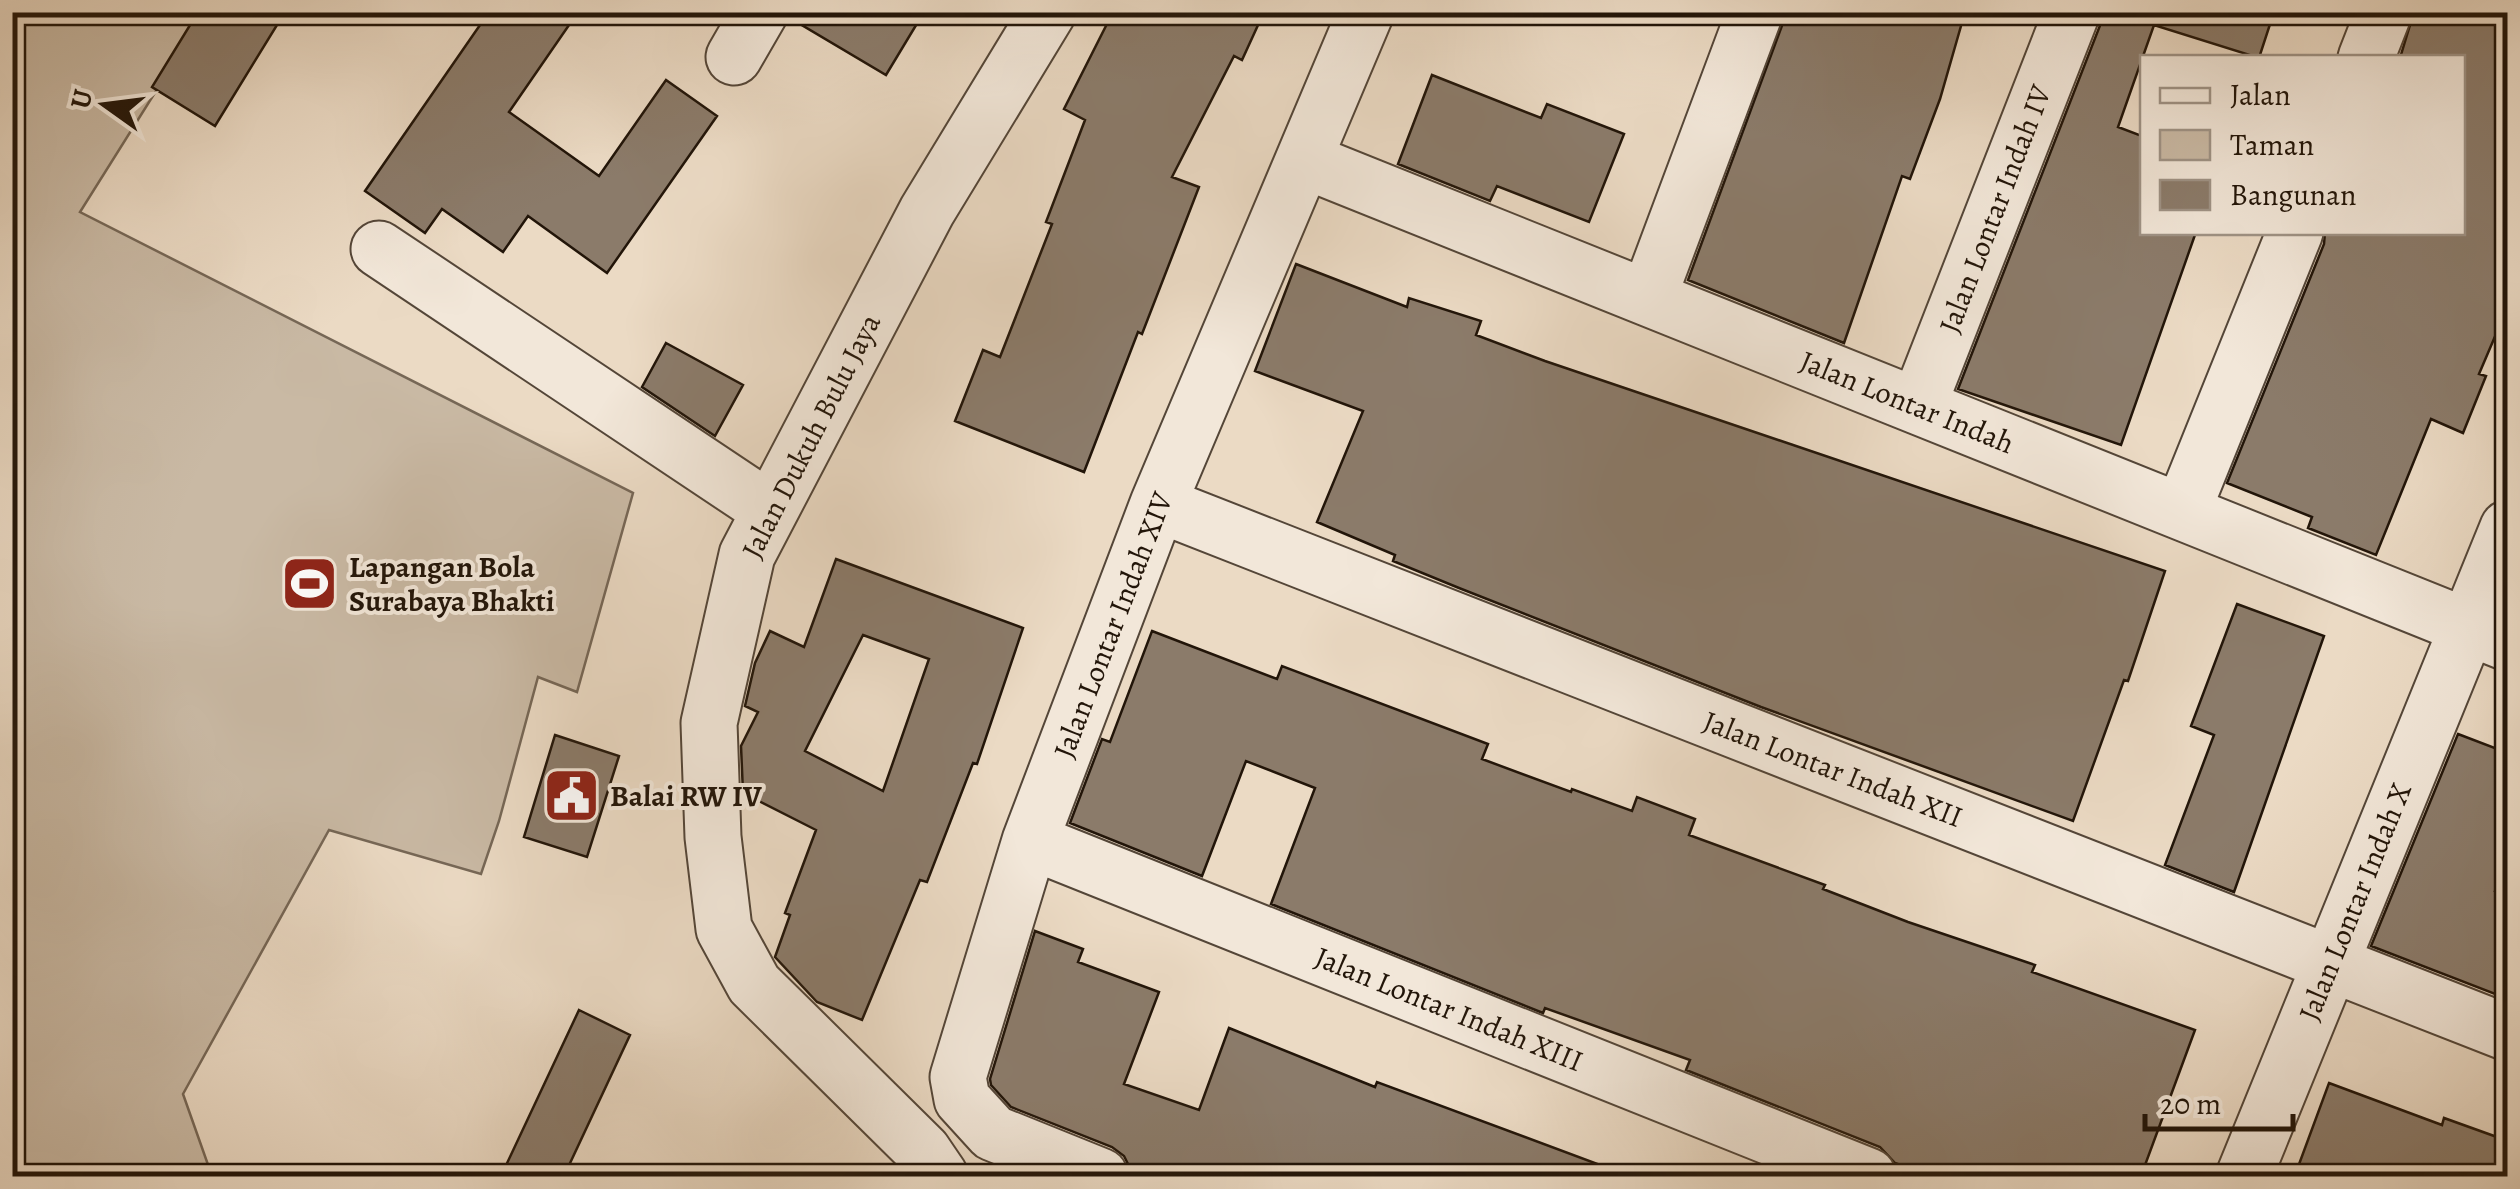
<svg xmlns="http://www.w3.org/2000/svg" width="2520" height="1189" viewBox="0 0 2520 1189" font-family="Alegreya,serif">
<rect width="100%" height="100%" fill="#ebdac4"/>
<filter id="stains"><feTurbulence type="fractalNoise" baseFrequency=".002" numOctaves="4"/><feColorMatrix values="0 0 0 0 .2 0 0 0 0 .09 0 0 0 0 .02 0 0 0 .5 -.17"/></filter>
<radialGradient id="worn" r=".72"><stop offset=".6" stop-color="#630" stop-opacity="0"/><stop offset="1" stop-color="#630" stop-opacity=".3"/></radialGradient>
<!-- green -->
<path fill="#c9b9a4" stroke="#766756" stroke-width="2.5" d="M12 13H205L80 212 633 493 577 692 538 677 499 821 481 874 329 830 183 1094 212 1176H13Z"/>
<!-- building -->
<path fill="#8b7b6a" stroke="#221509" stroke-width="2.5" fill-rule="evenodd" d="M198 12H285L215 126 152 87Z
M489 12H578L509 112 599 176 666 80 717 116 607 273 528 216 503 252 442 209 425 233 365 191Z
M791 12H924L886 75 790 18Z
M1113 12H1264L1242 60 1234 56 1172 177 1199 187 1142 334 1138 332 1084 472 955 421 983 350 1000 357 1052 224 1046 222 1085 120 1064 109Z
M1787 12H1965L1940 99 1910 179 1902 176 1844 343 1688 280Z
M2102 12H2274L2259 58 2154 25 2118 127 2142 136V232H2196L2121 445 1958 389 2101 23Z
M2414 12H2508V306L2479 374 2486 376 2463 433 2431 419 2376 555 2308 528 2312 517 2227 483 2324 244 2325 232H2462V58H2400Z
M1432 75 1541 118 1547 104 1624 134 1589 222 1497 186 1490 201 1398 164Z
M1296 264 1407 307 1409 298 1481 321 1476 335 1545 361 2165 571 2128 681 2124 680 2073 821 1761 707 1459 588 1393 561 1395 555 1317 522 1363 411 1255 371Z
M666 343 743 385 715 436 642 387Z
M836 559 1023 628 977 764 973 763 927 882 920 880 862 1020 817 1002 775 957 790 915 785 913 816 830 743 793 741 746 758 712 745 706 755 663 770 631 804 647ZM863 635 929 659 883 791 805 751Z
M2237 604 2324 636 2234 892 2165 865 2214 735 2191 726Z
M1152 631 1277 679 1282 666 1488 744 1482 759 1571 792 1572 789 1632 811 1637 797 1695 819 1689 835 1825 885 1823 889 1908 922 2035 965 2032 972 2195 1030 2141 1176H1931L1895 1163 1880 1147 1686 1070 1690 1060 1545 1008 1543 1013 1271 904 1315 788 1246 761 1202 876 1070 823 1102 739 1110 742Z
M2458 734 2508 753V858L2495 891 2508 896V999L2371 946Z
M555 735 619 756 587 857 524 837Z
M1035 931 1083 949 1078 962 1159 992 1124 1084 1199 1110 1229 1028 1375 1087 1377 1082 1619 1172 1618 1176H1165L1128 1164 1124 1156 1112 1147 1011 1107 991 1085 990 1079Z
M579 1010 630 1035 564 1176H501Z
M2329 1083 2442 1125 2444 1118 2508 1141V1176H2322L2298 1167Z"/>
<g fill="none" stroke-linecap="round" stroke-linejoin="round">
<defs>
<path id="minor" d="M734 57 760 12
M2366 58 2384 12
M1306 161 2508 643
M379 249 770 510
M1648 298 1755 12
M1918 406 2072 12
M1158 504 2508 1033
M2182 512 2295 232
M1030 841 1868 1176
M940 1176 923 1151 754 984 724 929 713 837 709 723 747 555 927 211 1048 12
M1100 1176 993 1133 962 1099 958 1077 1030 841 1158 504 1366 12
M2244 1176 2508 528"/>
</defs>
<!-- minor casing -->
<use href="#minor" stroke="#544638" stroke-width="59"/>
<!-- minor -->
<use href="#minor" stroke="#f2e7d9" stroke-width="55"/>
</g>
<!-- icons -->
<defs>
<symbol id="stadium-square" viewBox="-11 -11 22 22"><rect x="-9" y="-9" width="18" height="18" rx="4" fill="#8f2418" stroke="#f2e7d9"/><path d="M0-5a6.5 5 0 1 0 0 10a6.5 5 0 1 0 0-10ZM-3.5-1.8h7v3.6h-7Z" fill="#fff"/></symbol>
<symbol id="civic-square" viewBox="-11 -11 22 22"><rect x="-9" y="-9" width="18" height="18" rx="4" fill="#8f2418" stroke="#f2e7d9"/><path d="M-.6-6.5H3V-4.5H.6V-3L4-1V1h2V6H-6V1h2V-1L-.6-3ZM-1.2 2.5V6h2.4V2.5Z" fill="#fff"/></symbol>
</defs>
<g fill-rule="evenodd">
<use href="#stadium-square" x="278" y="552" width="63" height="63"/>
<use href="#civic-square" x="540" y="764" width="63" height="63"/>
</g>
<g text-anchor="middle" stroke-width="8" stroke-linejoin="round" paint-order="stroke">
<!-- street labels -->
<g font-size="30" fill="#221509" stroke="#f2e7d9">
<text transform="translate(1995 209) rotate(-69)" y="10">Jalan Lontar Indah IV</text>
<text transform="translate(1907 402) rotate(22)" y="10">Jalan Lontar Indah</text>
<text transform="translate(811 436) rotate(-63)" y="10">Jalan Dukuh Bulu Jaya</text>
<text transform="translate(1113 625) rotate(-69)" y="10">Jalan Lontar Indah XIV</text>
<text transform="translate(1833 769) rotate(21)" y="10">Jalan Lontar Indah XII</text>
<text transform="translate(2355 902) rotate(-68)" y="10">Jalan Lontar Indah X</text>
<text transform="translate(1449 1009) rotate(22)" y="10">Jalan Lontar Indah XIII</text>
</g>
<!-- poi labels -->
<g font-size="30" font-weight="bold" fill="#221509" stroke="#f2e7d9" text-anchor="start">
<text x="349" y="577">Lapangan Bola<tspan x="349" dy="34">Surabaya Bhakti</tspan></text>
<text x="610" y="806">Balai RW IV</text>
</g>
</g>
<!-- margin -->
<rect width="2520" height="1189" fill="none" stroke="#ebdac4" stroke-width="50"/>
<rect x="15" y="15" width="2490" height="1159" fill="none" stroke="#221509" stroke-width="5"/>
<rect x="25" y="25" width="2470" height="1139" fill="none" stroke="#221509" stroke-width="2.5"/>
<!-- legend -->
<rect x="2140" y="55" width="325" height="180" fill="#f2e7d9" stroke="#9f9386" stroke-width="2.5"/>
<rect x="2160" y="88" width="50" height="15" fill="#f2e7d9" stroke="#9f9386" stroke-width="2.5"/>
<text x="2230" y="105" font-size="30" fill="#221509">Jalan</text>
<rect x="2160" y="130" width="50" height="30" fill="#c9b9a4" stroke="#9f9386" stroke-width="2.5"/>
<text x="2230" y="155" font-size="30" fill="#221509">Taman</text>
<rect x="2160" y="180" width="50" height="30" fill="#8b7b6a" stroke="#9f9386" stroke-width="2.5"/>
<text x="2230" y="205" font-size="30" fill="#221509">Bangunan</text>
<!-- north arrow -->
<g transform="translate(105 105) rotate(284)" stroke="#f2e7d9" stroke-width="8" paint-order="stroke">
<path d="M0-8L18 38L0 25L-18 38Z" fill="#221509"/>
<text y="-15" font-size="28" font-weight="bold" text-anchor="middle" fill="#221509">U</text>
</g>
<!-- scale -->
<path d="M2145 1114v15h148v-15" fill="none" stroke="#221509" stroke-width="5"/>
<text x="2160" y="1114" font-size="30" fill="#221509" stroke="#f2e7d9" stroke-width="8" paint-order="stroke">20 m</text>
<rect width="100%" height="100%" filter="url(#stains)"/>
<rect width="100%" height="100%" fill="url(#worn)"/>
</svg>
